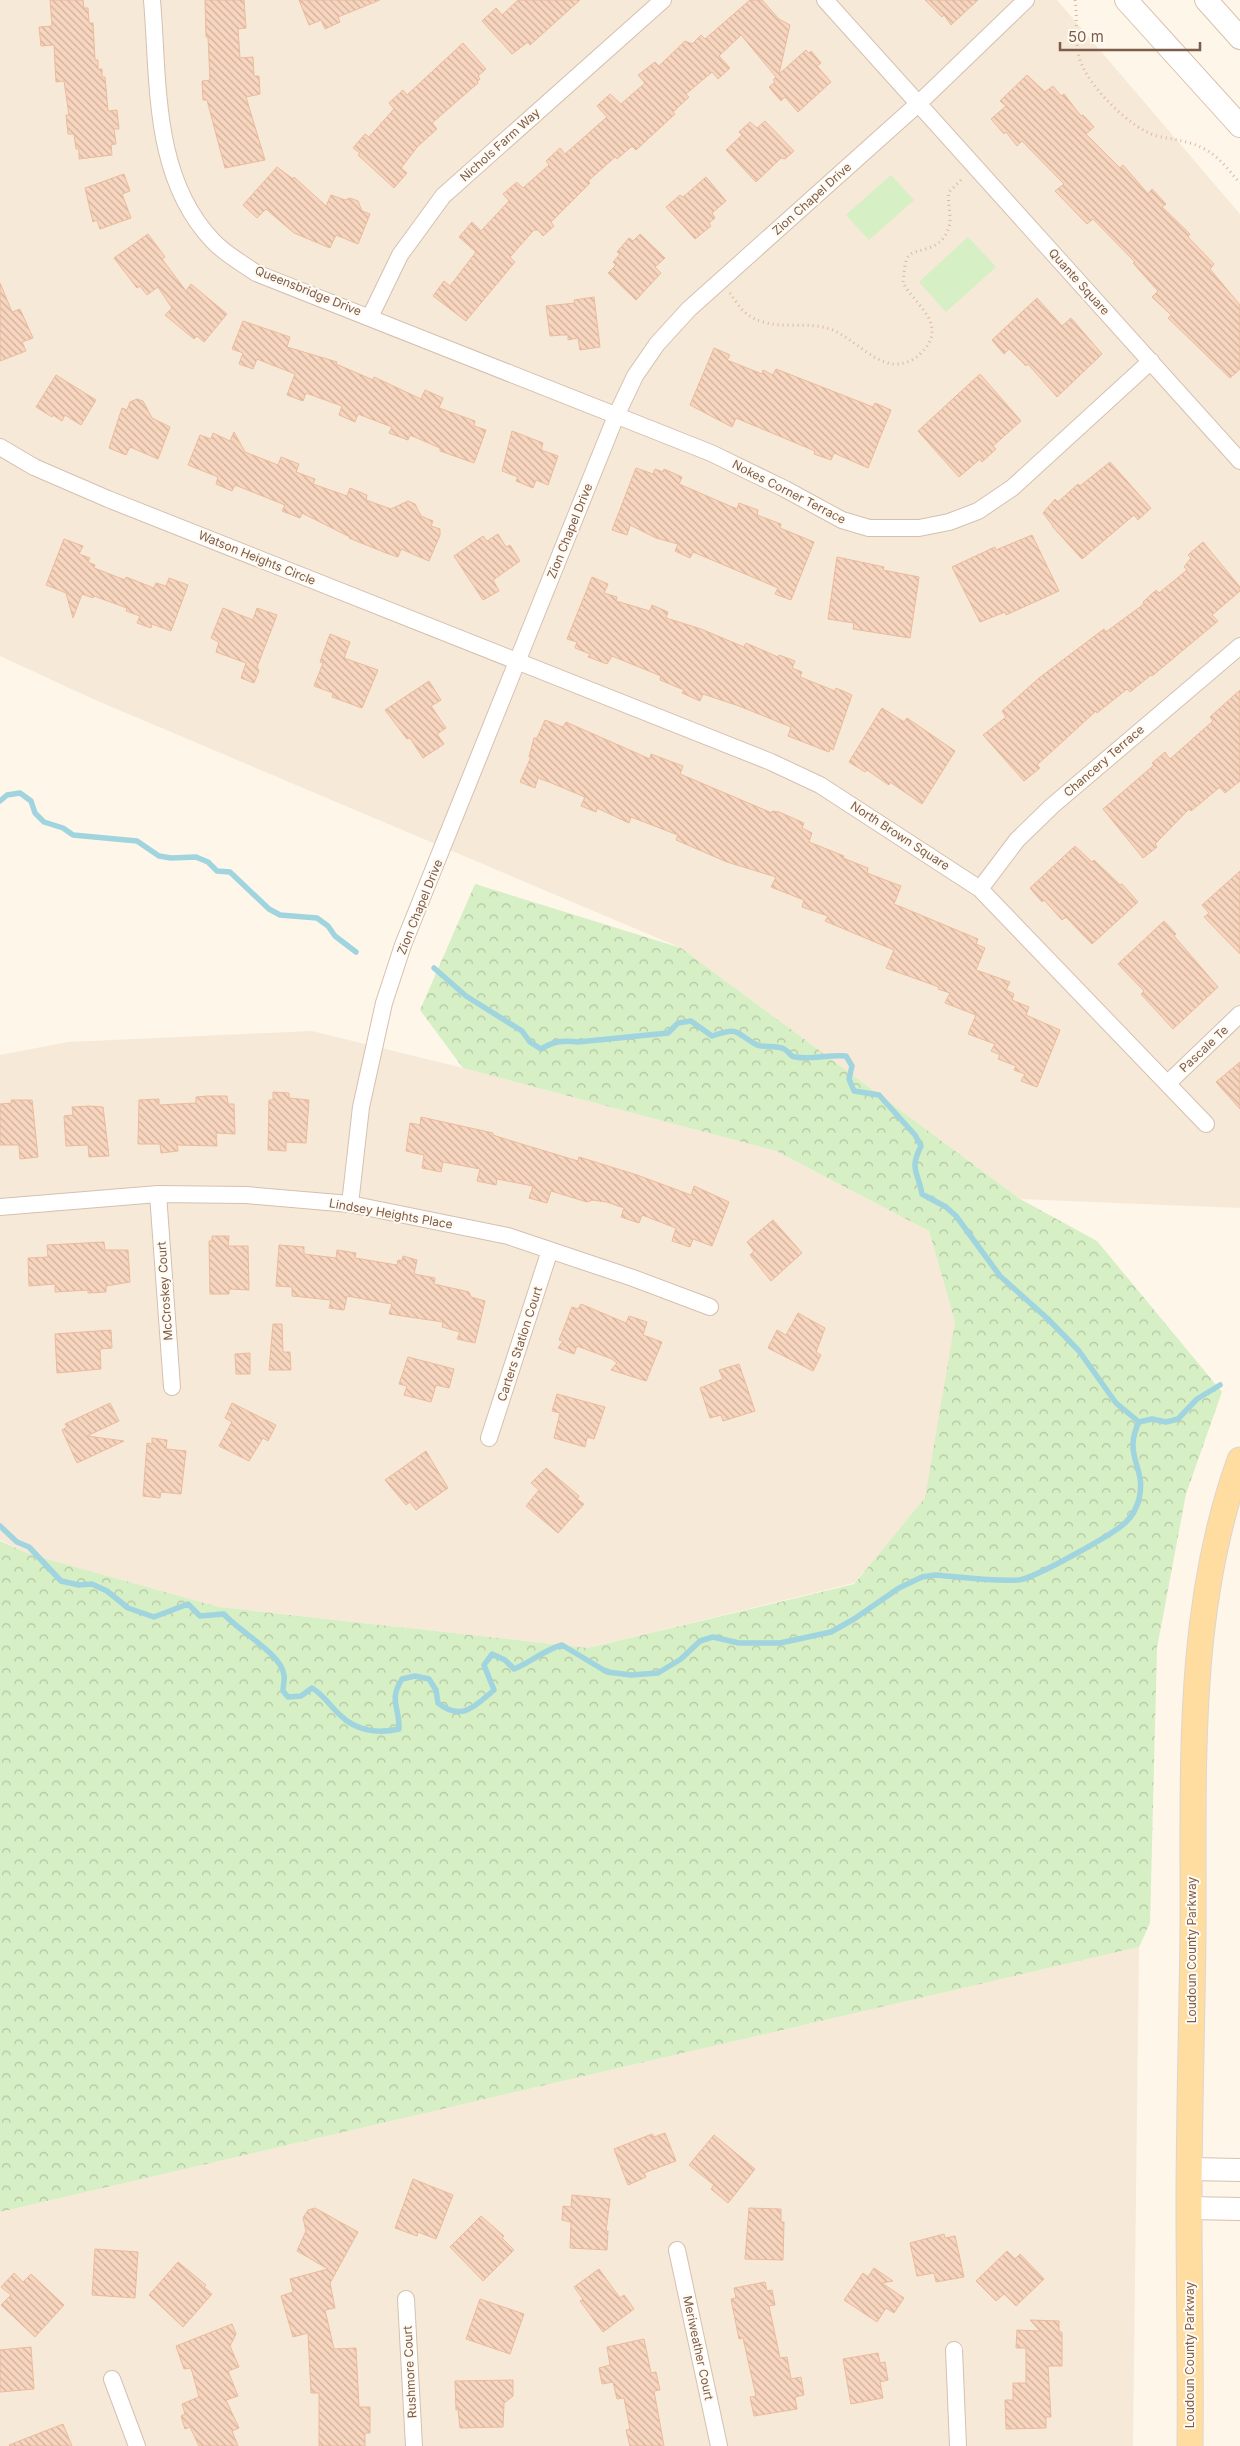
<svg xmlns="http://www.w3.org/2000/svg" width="1240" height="2446" viewBox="0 0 1240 2446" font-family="Inter,sans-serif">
<defs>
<pattern id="forest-crowns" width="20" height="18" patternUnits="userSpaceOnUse" patternTransform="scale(1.25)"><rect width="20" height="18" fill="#d6efc5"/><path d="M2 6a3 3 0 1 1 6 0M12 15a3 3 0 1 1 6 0" fill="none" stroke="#b3c5a2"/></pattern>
<pattern id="building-back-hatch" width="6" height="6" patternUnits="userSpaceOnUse" patternTransform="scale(1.25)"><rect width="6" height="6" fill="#f7d5be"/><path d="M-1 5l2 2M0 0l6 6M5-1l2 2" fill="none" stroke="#cdb09c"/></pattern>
</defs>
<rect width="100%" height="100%" fill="#fef6e9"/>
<!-- residential -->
<path fill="#f7e9d7" d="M0 0H1057L1240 214V1208L1020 1199 681 948 93 699 0 656Z
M312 1031 463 1068 776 1151 929 1231 955 1322 932 1493 854 1583 588 1648 219 1607 31 1555 0 1540V1055L68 1042Z
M1139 1947 1133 2446H0V2212Z"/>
<!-- forest -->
<path fill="url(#forest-crowns)" d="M475 884 681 948 1020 1199 1097 1241 1222 1392 1186 1494 1157 1648 1150 1923 1139 1947 0 2212V1541L32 1555 219 1607 588 1648 854 1584 925 1498 955 1322 929 1231 776 1151 463 1068 420 1010Z"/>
<!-- green -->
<path fill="#d6efc5" d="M891 175 914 200 869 240 846 215Z
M968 237 996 267 946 312 919 282Z"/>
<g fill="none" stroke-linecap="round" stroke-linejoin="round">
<!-- stream -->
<path stroke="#a0d4de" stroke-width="5.5" d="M0 801 7 795 20 793 31 801 35 813 44 822 63 828 73 835 137 841 159 856 171 858 196 857 208 862 217 871 230 872 269 909 280 915 317 918 328 926 335 936 356 952
M434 968 466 996 522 1031 530 1042 541 1049C554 1041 563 1040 578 1042L668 1033 678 1023 691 1021 712 1036C741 1026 734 1033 757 1045 765 1048 776 1045 784 1049 787 1050 789 1054 792 1056 803 1061 832 1054 846 1056L852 1066 849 1079 854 1091 879 1095 915 1135 921 1146C909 1170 918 1171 922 1194L946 1207 956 1216 1000 1276 1048 1319 1079 1351 1116 1403 1139 1422
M0 1526 17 1542 29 1547 61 1581 79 1585 92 1584 107 1591 128 1608 154 1617 188 1604 200 1616 224 1614C238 1631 281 1653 284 1675 285 1680 283 1686 283 1691L288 1697 301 1696 312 1688C325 1696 329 1705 340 1715 356 1731 378 1734 399 1729 400 1707 388 1701 402 1679L415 1676 429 1679 436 1690 438 1703C462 1722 475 1706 494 1690L484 1665 492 1654 505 1660 514 1669C531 1662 544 1650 562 1645L607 1672 631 1675 658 1673 681 1659 700 1641 713 1637 739 1643H780L831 1632 854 1619 899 1588 922 1577 935 1575C963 1577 992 1582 1019 1580 1035 1578 1114 1534 1126 1522 1132 1516 1137 1507 1139 1499 1147 1466 1122 1457 1139 1422L1152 1419 1166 1422 1178 1419 1197 1399 1220 1385"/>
</g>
<!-- building -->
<path fill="url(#building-back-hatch)" stroke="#ecbb9c" d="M50 0H83L84 8H88L89 23H93L95 60H98V69H102V77H105L108 111 117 110 119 129H114L116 144 111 145 112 155 79 159V149H76L74 134H68L66 115H69L64 81 56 82 54 45 41 46 39 27 52 26Z
M205 0H244L246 28 238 29 240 58 253 57 254 76H259L260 94 246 97 265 160 225 168 207 100H203L202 81 210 80 208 37H206Z
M299 0H380L338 17 340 22 325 29 321 20 309 25Z
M518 0H580L530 45 528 42 512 54 482 21 496 8 502 15Z
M750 0H762L779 19 790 25 779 74 806 50 809 53 811 51 821 63 817 66 831 82 798 112 785 97 781 101 769 87 775 82 773 80 776 77 741 35 719 56 730 68 718 79 712 72 686 94 689 97 673 112 675 114 636 150 632 146 617 159 615 157 588 181 590 183 551 222 554 226 543 236 538 230H534L510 257 515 262 466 321 433 296 444 281 450 286 476 252 459 237 472 222 481 231 509 201 503 194 517 182 523 188 549 165 546 161 560 148 565 154 607 117 597 106 610 94 621 104 645 83 638 75 655 62 659 66 685 41 692 44 701 35 705 39Z
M925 0H978L951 25 944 15 942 17Z
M463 43 486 69 478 76 480 79 477 82 478 83 432 123 437 129 418 146 401 168 407 173 394 188 358 155 360 153 353 148 365 134 369 137 394 109 389 103 403 90 407 95Z
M1027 75 1045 92 1053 86 1061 96 1064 94 1081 116 1083 115 1094 127 1086 134 1120 168 1123 165 1148 194 1152 189 1166 204 1162 207 1190 234 1188 237 1214 264 1210 269 1240 305V369L1230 378 1168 318 1171 315 1152 297 1158 291 1133 263 1135 262 1093 219 1087 224 1055 191 1064 184 1022 141 1017 146 1006 132 1004 134 991 119 1006 106 1000 101Z
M765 121 794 151 785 159 781 158 756 182 726 150 742 135 739 132 750 122 757 128Z
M277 167 293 179 294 177 326 206 331 195 345 200 350 198 358 201 362 211 370 214 358 244 336 235 330 248 294 233 266 209 257 218 243 205Z
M124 174 130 191 122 194 131 218 100 229 97 220 93 222 85 188Z
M706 177 726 201 712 213 715 218 709 223 711 226 695 239 666 207 680 195 683 197Z
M148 234 165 257 162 259 186 291 191 284 227 314 204 342 197 336 194 339 165 315 172 308 158 287 147 295 140 286 137 288 114 258Z
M640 234 665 258 655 267 661 273 636 300 608 273 616 265 613 262 620 254 617 252 629 238 633 241Z
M0 283 12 312 20 309 33 338 22 342 26 351 0 361Z
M594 297 600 347 580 350 578 338 568 340V335H561L550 336 546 306 575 303 574 300Z
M1037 298 1062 326 1071 318 1102 354 1057 397 1028 364 1026 366 1009 349 1004 354 992 340Z
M243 321 290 337 287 347 337 362 336 364 373 380 374 377 421 399 425 390 443 398 439 408 475 421 474 426 486 430 474 463 440 451V448L410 435 408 440 389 433 392 427 358 414 355 422 339 415 342 406 306 393 303 401 287 395 295 374 257 359 253 369 239 364 243 353 232 349Z
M714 348 730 355 727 360 762 374 763 370 773 375 776 369 873 407 875 403 891 410 868 468 834 453 831 460 814 454 815 451 736 418 732 427 690 405Z
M980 374 1021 421 993 446 996 449 982 462 980 459 959 477 918 431Z
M56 375 96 400 81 425 65 415 62 421 53 415 52 417 36 407Z
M137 399 143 401 152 418 170 427 158 459 130 447 126 455 109 448 122 408 127 410 130 402Z
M512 431 543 443 541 450 558 456 548 485 536 480 533 488 516 481 518 477 502 471Z
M234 432 245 452 278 465 281 457 299 464 296 472 315 479 313 484 347 496 350 488 367 495 366 500 391 509 408 501 415 504 421 516 433 521 431 526 440 529V535L429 561 401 549 398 557 386 553 349 538 350 537 302 513 300 518 282 511 285 505 235 485 232 491 216 484 218 477 188 465 200 435 211 439 213 433 230 441Z
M1110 462 1151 508 1138 520 1134 515 1082 559 1052 526H1053L1043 513 1055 499 1058 502 1078 484 1080 486Z
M636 468 653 474 655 469 663 472 664 469 682 477 679 484 737 509 739 503 758 510 757 515 781 524 780 528 814 542 791 600 775 594 778 588 750 576 693 552 690 558 675 551 678 544 656 538 630 525 627 535 612 530Z
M498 534 506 547 510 545 520 561 493 580 499 591 483 600 454 556 483 536 487 541Z
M1032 535 1059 591 1006 615 1005 612 980 622 952 567 995 547 996 550Z
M64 539 83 546 79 554 90 558 88 562 95 565 94 568 125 580 126 577 154 588 156 583 166 586 169 578 188 585 171 631 152 624 151 628 137 623 140 616 126 611 127 608 94 596 93 598 82 594 73 618 66 593 46 585Z
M1203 542 1240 587V591L1212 615 1218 621 1152 676 1151 675 1130 692 1127 689 1097 713 1096 711 1037 765 1040 768 1024 781 983 735 1006 717 1002 711 1039 678 1104 629 1106 632 1144 604 1143 602 1156 590 1159 593 1187 570 1184 567 1191 558 1188 555Z
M837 557 884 567 883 570 919 577 910 638 853 629 854 623 828 619Z
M592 577 608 584 604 593 617 597 616 601 650 611 652 605 668 612 666 618 701 629 744 647 746 643 778 657 779 655 795 661 792 668 802 672 800 677 835 691 836 688 852 695 833 750 830 748 829 752 788 736 791 727 739 706 703 694 700 701 682 693 684 690 660 680 661 676 612 656 607 664 588 657 590 654 575 648 577 642 567 639Z
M223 608 253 620 257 608 277 615 257 667 259 671 254 683 241 678 246 663 216 652 219 642 211 638Z
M330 634 350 642 344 658 378 670 362 708 332 697 333 693 314 686 323 663 320 662Z
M429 681 441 700 431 706 446 728 437 734 444 744 423 758 410 738 407 739 385 710Z
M1240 690V781L1225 793 1220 787 1191 811 1189 809 1155 844 1157 847 1143 858 1103 809 1154 765 1152 763 1165 752 1170 759 1213 721 1210 717Z
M882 708 904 722 907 718 955 751 922 804 890 782 889 785 867 770 865 772 849 762Z
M545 720 563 727 566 722 650 759 651 754 683 766 680 774 772 813V811L779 812 804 823 802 828 812 833 809 842 844 856 843 858 868 868 867 873 901 886 894 904 978 939 976 944 985 948 976 970 1010 982 1006 990 1014 994 1012 1000 1029 1007 1026 1015 1060 1030 1037 1087 1021 1081 1025 1074 1014 1070 1016 1066 998 1059 1000 1055 991 1051 995 1044 968 1034 976 1015 945 1003 950 993 938 989 939 987 886 968 894 950 825 921 828 916 802 907 804 900 771 887 776 877 727 862 676 840 678 835 631 817 629 823 597 808 596 812 581 806 585 797 549 782 538 778 535 788 520 782 531 757H529L534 738H537Z
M1075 846 1092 862 1094 860 1120 885 1122 884 1138 902 1092 944 1066 917 1062 920 1044 900 1042 902 1030 888Z
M1240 871V954L1204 917 1209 913 1202 905Z
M1164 921 1176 934 1174 936 1218 987 1173 1029 1141 994 1144 991 1118 964Z
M1240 1062V1109L1216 1082Z
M273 1092 289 1093V1098L309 1100 306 1143 286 1142V1151L268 1150 269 1100H273Z
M208 1096H227L228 1104H234L235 1134 216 1133 217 1146 177 1145 178 1151 161 1153 160 1144H138L139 1100 159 1099V1105L196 1103V1097Z
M11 1100H32L38 1157 20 1159 19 1145H0V1104L12 1103Z
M89 1106 103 1107 109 1156 89 1157 88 1145 66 1146 64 1116 73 1115 72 1107Z
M421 1117 493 1133V1135L505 1139 578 1161 579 1157 637 1175 691 1195 694 1186 729 1202 712 1246 693 1239 690 1247 672 1241 676 1228 642 1215 639 1223 621 1217 624 1208 607 1202 592 1200 587 1202 551 1191 547 1203 529 1198 533 1186 497 1179 496 1185 477 1181 480 1169 443 1162 441 1172 422 1168 424 1155 406 1151 410 1123 420 1125Z
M773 1220 802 1253 771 1281 750 1255 754 1251 747 1242Z
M212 1236H229L228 1246H248L249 1290 229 1289V1294H210L209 1241H212Z
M104 1242 105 1250H128L130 1282 106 1286V1292L88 1293V1290L55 1292V1284L29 1286 28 1258 48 1257 47 1245Z
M279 1245 304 1247V1254L336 1258 337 1250 356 1253 355 1258 397 1265 398 1260 402 1261 403 1256 417 1260 414 1274 435 1278 434 1284 469 1292 471 1297 485 1301 475 1343 457 1339 460 1332 442 1327 443 1322 389 1314 392 1304 347 1296 344 1310 329 1308 331 1300 292 1296V1287L276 1286Z
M581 1304 626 1323 629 1316 647 1322 643 1335 662 1342 646 1381 611 1370 617 1363 612 1359 577 1346 574 1354 558 1348 563 1341 559 1340 572 1307 578 1309Z
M798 1313 825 1328 816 1352 821 1355 813 1371 768 1348 777 1330 786 1335Z
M273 1324H282L283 1352H290L291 1370H269Z
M111 1330 112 1348 100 1349 101 1369 57 1373 55 1334Z
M250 1353V1374H236L235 1354Z
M408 1357 454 1369 449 1388 436 1385 431 1402 404 1395 407 1386 399 1384Z
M739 1364 755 1411 723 1421 721 1415 710 1418 700 1388 723 1379 719 1370Z
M557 1394 605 1407 594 1439 587 1437 585 1447 554 1438 560 1413 552 1411Z
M110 1403 119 1421 87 1436 124 1441 77 1463 62 1430 67 1427 65 1424Z
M232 1403 276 1425 268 1441 263 1438 249 1461 219 1446 232 1422 225 1418Z
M152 1438 167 1440 166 1449 186 1451 181 1494 161 1492 160 1498 143 1496 147 1443 152 1444Z
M426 1451 448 1488 416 1510 410 1502 406 1505 385 1480Z
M546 1468 579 1496 577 1499 584 1504 558 1533 526 1506 539 1490 531 1483Z
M665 2133 676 2161 644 2173 646 2177 628 2185 614 2149 652 2134 654 2137Z
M714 2135 755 2169 728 2203 711 2189 714 2185 689 2165Z
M413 2179 453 2195 436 2239 418 2232 417 2236 395 2228Z
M572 2195 610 2199 606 2231H608L607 2250 570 2248 571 2222 562 2220 563 2206 571 2207Z
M315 2208 358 2232 330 2283 335 2308 325 2310 334 2349 356 2348 359 2407H370V2433H365V2446H319V2393H311L308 2333 293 2337 281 2296 293 2292 290 2279 328 2269 297 2251 306 2231 303 2218 308 2210Z
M749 2208 781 2209V2222H784L783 2260 745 2259Z
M481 2216 504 2236 502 2238 514 2250 483 2281 450 2247Z
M944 2234 945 2238 955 2236 964 2277 936 2282 934 2273 917 2276 910 2243Z
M95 2249 138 2252 135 2298 92 2295Z
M1007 2251 1015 2259 1020 2254 1044 2279 1016 2306 1004 2294 996 2301 976 2281Z
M178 2262 206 2285 204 2287 212 2294 183 2327 149 2295Z
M874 2268 893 2281 882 2283 904 2298 894 2313 886 2308 877 2322 844 2300 863 2273 868 2277Z
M599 2269 620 2298 624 2295 634 2309 603 2332 580 2301 583 2299 574 2287Z
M14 2273 23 2282 31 2274 64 2305 35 2337 1 2305 11 2295 1 2287Z
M765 2282 767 2291 772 2290 775 2305 769 2306 780 2358 787 2357 791 2379 801 2377 804 2395 795 2397 797 2409 754 2416 750 2397 756 2396 743 2338 739 2339 731 2299 736 2298 734 2288Z
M480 2299 524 2314 510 2354 466 2339Z
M1030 2320 1059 2321V2332H1062V2366H1048L1051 2417H1046V2428L1006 2429 1005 2400H1013V2383H1026V2348H1016L1017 2330 1040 2331Z
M232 2324 236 2334 230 2346 239 2367 228 2371 238 2396 226 2400 239 2428 232 2431 238 2446H199L190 2427 185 2429 181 2416 185 2414 182 2404 199 2397 191 2368 184 2369 176 2346Z
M644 2339 651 2373 656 2372 660 2390 654 2391 664 2446H630L626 2430 630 2429 624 2398 617 2399 613 2382 602 2384 599 2368 610 2365 607 2347Z
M31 2347 34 2389 0 2392V2350Z
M878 2353 880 2363 885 2362 888 2380 880 2382 883 2398 851 2404 843 2359Z
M513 2380V2396L504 2403 503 2427 460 2428 458 2409 456 2410 455 2381Z
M63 2424 72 2446H10L9 2445Z"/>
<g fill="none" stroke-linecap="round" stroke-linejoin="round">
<defs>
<path id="street" d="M152 0C159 82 152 177 213 241 225 254 242 263 256 273L711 453 785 489 842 520 869 528H919L949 522 978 511 1012 488 1151 361
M825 0 1240 461
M370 317 400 255 443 196 663 0
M0 447 34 467 108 499 771 762 820 785 980 889 1206 1124
M980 889 1017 840 1052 806 1240 646
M1168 1083 1240 1014
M158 1194 172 1387
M350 1204 361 1107 384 1003 403 945 616 416 635 376 657 344 689 309 919 103 1026 0
M0 1207 158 1194 246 1195 350 1204 508 1236 633 1278 710 1307
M489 1438 550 1250
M677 2250 719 2446
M406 2299 414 2446
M954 2350 958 2446
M112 2379 137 2446"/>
<path id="secondary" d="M1126 0 1240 126
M1206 0 1240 38
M1190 2169 1240 2170
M1189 2208 1240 2209"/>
<path id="primary" d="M1190 2446C1191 2366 1189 2287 1189 2207 1189 2115 1192 2024 1193 1933 1194 1773 1185 1612 1240 1460"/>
</defs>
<!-- street casing -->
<use href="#street" stroke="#d5c0b0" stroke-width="18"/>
<!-- secondary casing -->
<use href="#secondary" stroke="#d9c0ac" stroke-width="24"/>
<!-- primary casing -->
<use href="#primary" stroke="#ddd5d0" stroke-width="27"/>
<!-- path -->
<path stroke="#ddb8a0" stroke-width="3" stroke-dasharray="1 4" stroke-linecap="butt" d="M1075 0C1078 20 1074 40 1080 60 1088 86 1131 129 1157 136 1175 140 1192 141 1208 151 1221 159 1230 172 1240 183
M730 293C735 300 740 309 747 314 773 334 807 318 835 331 854 340 871 360 892 364 902 365 913 361 920 354 950 326 917 307 903 283 904 276 904 263 908 257 915 246 940 255 949 227 952 215 947 204 949 192L963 178"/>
<!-- street -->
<use href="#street" stroke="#fff" stroke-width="16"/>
<!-- secondary -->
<use href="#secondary" stroke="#fff" stroke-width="22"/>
<!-- primary -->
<use href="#primary" stroke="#ffdca0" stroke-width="25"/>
</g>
<g text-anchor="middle" stroke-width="4" stroke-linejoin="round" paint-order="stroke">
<!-- street labels -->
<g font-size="12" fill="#7d5c49" stroke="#fffaf2">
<text transform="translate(500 145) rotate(-42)" y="4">Nichols Farm Way</text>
<text transform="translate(812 199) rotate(-42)" y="4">Zion Chapel Drive</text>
<text transform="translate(1079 282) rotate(48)" y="4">Quante Square</text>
<text transform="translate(308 291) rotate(22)" y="4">Queensbridge Drive</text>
<text transform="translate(789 492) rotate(27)" y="4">Nokes Corner Terrace</text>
<text transform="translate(570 531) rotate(-68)" y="4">Zion Chapel Drive</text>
<text transform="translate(257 558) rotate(22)" y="4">Watson Heights Circle</text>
<text transform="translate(1104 761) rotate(-41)" y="4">Chancery Terrace</text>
<text transform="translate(900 836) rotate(33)" y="4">North Brown Square</text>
<text transform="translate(420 907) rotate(-68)" y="4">Zion Chapel Drive</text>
<text transform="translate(1204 1049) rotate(-43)" y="4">Pascale Te</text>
<text transform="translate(391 1214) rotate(10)" y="4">Lindsey Heights Place</text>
<text transform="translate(165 1291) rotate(-94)" y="4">McCroskey Court</text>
<text transform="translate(520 1344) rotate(-72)" y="4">Carters Station Court</text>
<text transform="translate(1192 1950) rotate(-90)" y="4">Loudoun County Parkway</text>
<text transform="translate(698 2348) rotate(78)" y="4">Meriweather Court</text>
<text transform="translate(1190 2355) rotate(-90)" y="4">Loudoun County Parkway</text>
<text transform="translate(410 2372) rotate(-93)" y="4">Rushmore Court</text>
</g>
</g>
<!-- scale -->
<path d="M1060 42v8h140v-8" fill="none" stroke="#7d5c49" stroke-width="2.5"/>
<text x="1068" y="42" font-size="15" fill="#7d5c49" stroke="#fffaf2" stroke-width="4" paint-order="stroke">50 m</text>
</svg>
